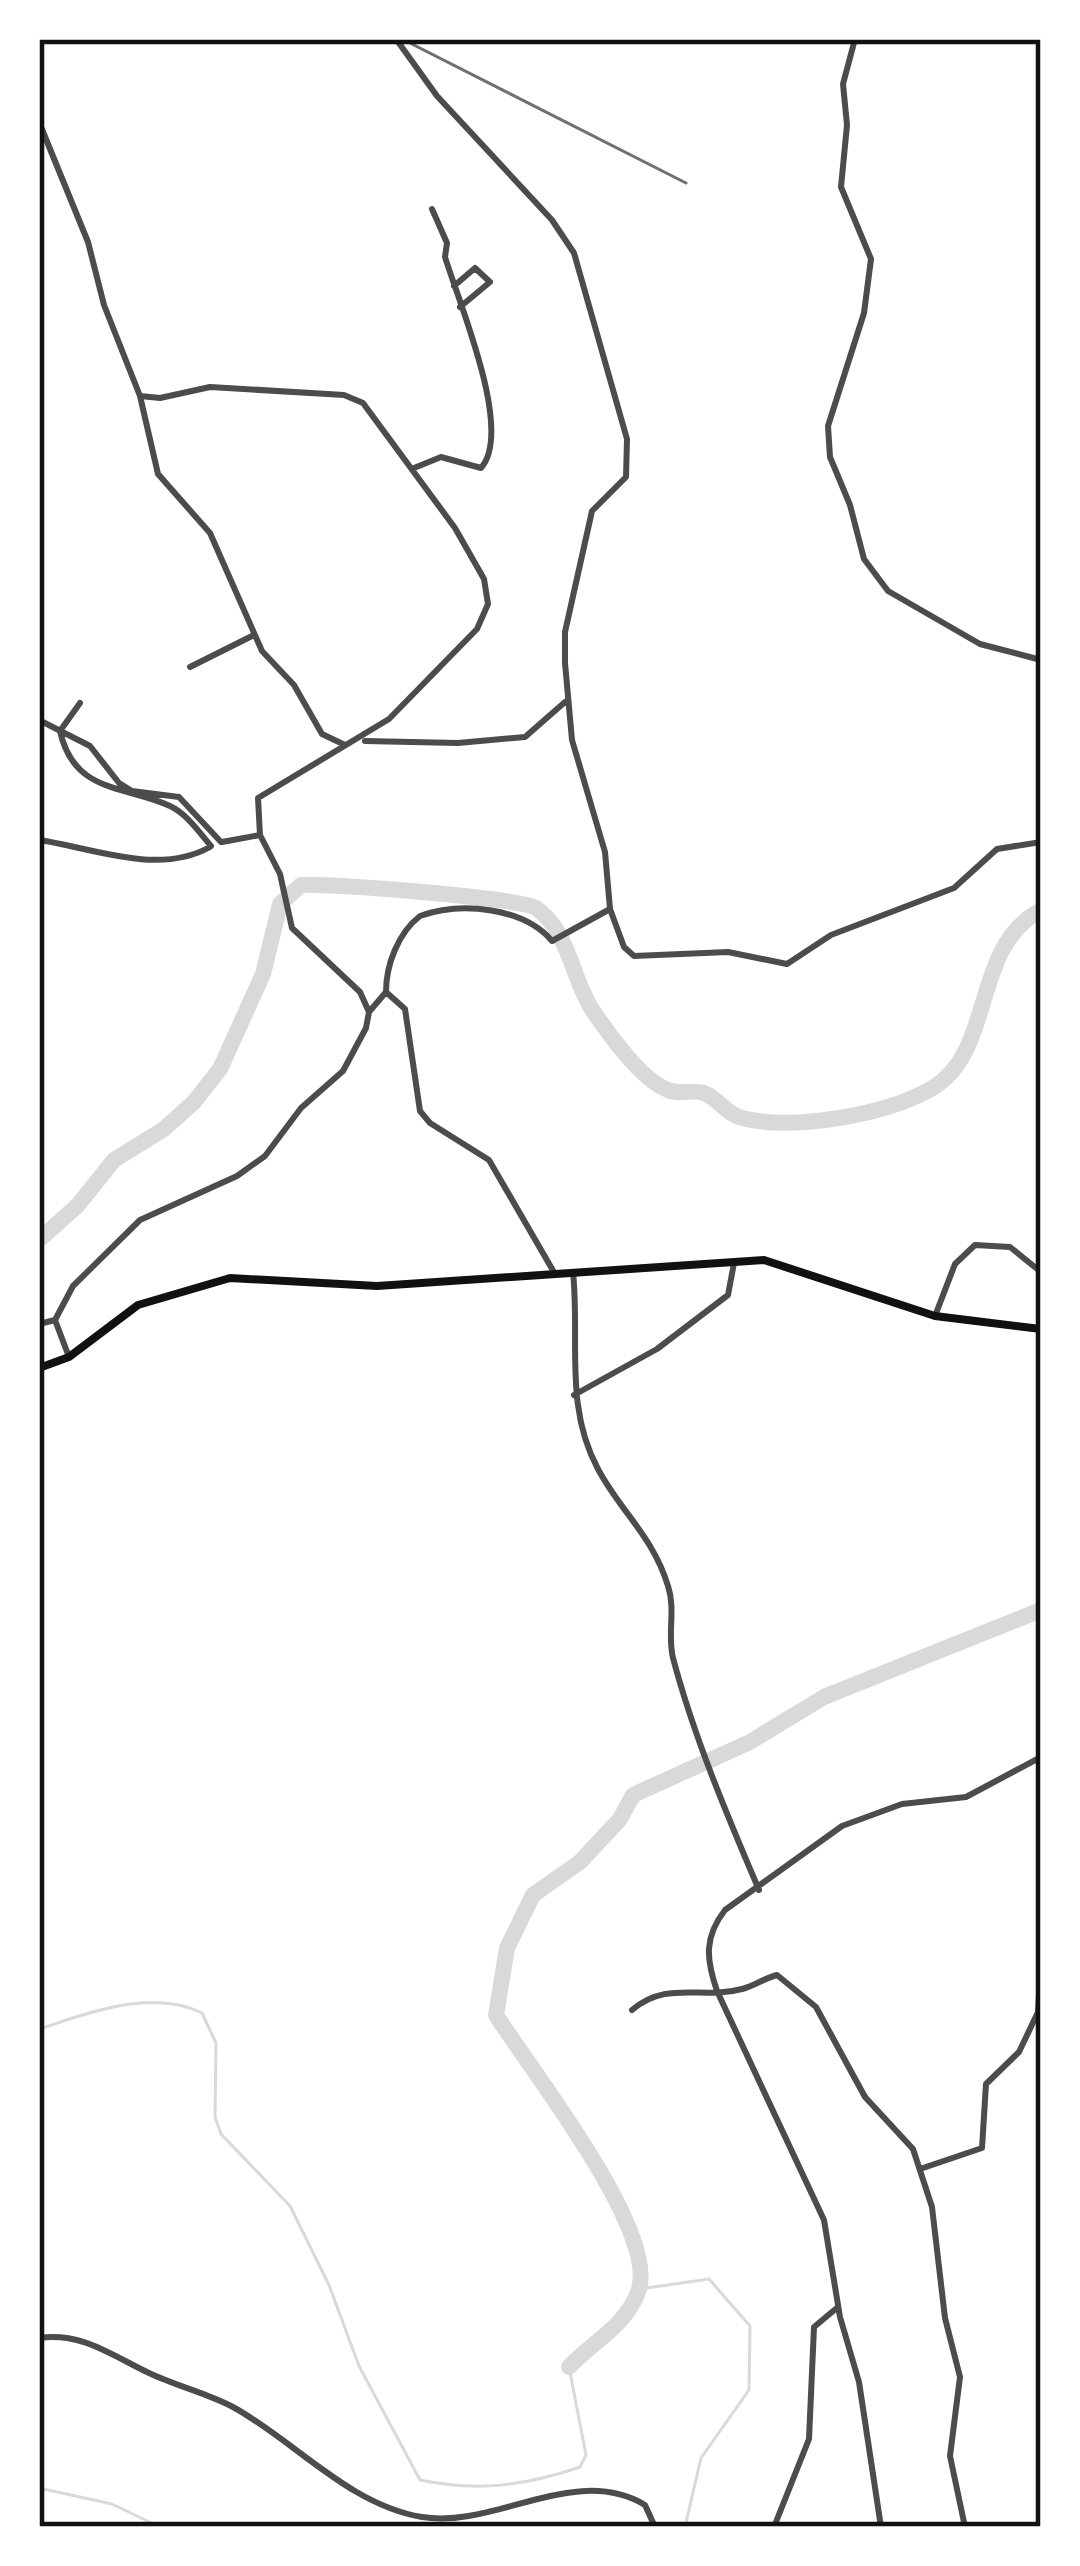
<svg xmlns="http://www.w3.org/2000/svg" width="1080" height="2566" viewBox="0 0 1080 2566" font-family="'Fira Sans',sans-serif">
<rect width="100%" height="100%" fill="#fff"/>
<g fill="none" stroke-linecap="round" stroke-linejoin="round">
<!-- stream -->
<path stroke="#d9d9d9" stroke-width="3" d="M39 2029C89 2013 152 1988 202 2013L216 2043 215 2117 221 2134 290 2206 329 2285 359 2366 420 2480C478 2492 524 2486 580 2467L586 2455 569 2367
M640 2289 709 2279 750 2326 749 2390 701 2458 685 2527
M39 2488 112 2504 160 2527"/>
<!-- river -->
<path stroke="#d9d9d9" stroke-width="16" d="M39 1240 78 1205 114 1160 164 1129 194 1102 220 1069 263 974 280 904 301 885C325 883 523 898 536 908 570 932 571 978 593 1011 609 1034 641 1080 668 1090 680 1095 692 1089 704 1093 719 1099 726 1114 742 1118 792 1131 884 1115 929 1090 997 1053 969 949 1041 910
M569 2367C593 2341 625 2327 638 2292 661 2233 529 2068 496 2015L507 1948 533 1895 580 1862 620 1819 633 1795 750 1742 824 1697 1041 1610"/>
<!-- minor -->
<path stroke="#4c4c4c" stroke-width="6" d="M396 39 437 96 552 220 574 253 627 439 626 477 592 511 565 632V663L572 740 605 852 610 909 624 947 634 956 728 952 787 964 831 935 954 888 997 849 1041 842
M855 39 843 84 847 125 841 187 871 259 864 313 828 426 830 457 850 505 864 559 888 591 980 644 1041 660
M39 122 88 242 104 305 140 396 158 474 210 533 262 651 294 685 322 734 345 745
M454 286 475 268 490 282 460 307
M414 468 441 457 481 468C514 431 459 303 445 257L447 243 432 209
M190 667 254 635
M80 703 60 731C74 794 125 785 170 806 187 814 199 832 211 846
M39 720 90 746 119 783 132 791 179 797 221 842
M365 741 458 743 525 737 565 702
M39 840C94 848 158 876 210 847
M222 842 260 835
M386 992 405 1009 420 1111 430 1123 489 1160 555 1274
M369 1012 386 992C386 965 398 933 420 916 462 901 524 908 552 941L610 909
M573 1272C580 1339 564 1407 598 1469 620 1511 653 1536 668 1586 676 1610 667 1634 673 1658 694 1737 727 1815 759 1890
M39 1324 55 1320
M69 1357 55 1320 73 1286 140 1220 237 1176 265 1156 301 1108 343 1071 366 1028 369 1012 360 992 292 928 280 874 260 835 258 798 389 719 477 629 488 604 484 579 455 528 363 403 344 395 210 387 160 398 140 396
M574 1395 657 1349 728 1295 734 1263
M632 2010C667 1980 701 2000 742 1989 754 1986 765 1978 777 1975L816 2007 865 2097 913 2149 932 2207 945 2318 960 2377 950 2456 965 2527
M920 2169 982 2148 986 2084 1019 2052 1038 2012 1041 1960"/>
<!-- tertiary -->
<path stroke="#4c4c4c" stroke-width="6" d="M935 1316 955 1264 975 1245 1010 1247 1041 1272
M39 2338C82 2332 111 2355 149 2373 176 2386 207 2393 233 2407 295 2441 349 2505 422 2517 495 2529 575 2463 645 2505L655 2527
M774 2527 809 2439 814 2327 838 2307
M881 2527 859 2382 840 2317 824 2220 717 1991C706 1959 704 1937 725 1910L842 1826 902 1804 966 1797 1041 1757"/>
<!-- secondary -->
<path stroke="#111" stroke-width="8" d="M39 1368 69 1357 138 1305 230 1278 377 1286 764 1260 935 1316 1041 1329"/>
<!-- rail -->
<path stroke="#707070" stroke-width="3" d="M402 39 686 183"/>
</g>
<!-- border -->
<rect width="1080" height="2566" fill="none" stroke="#ffffff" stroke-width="84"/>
<rect x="42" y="42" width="996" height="2482" fill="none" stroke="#111" stroke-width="4.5"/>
</svg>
